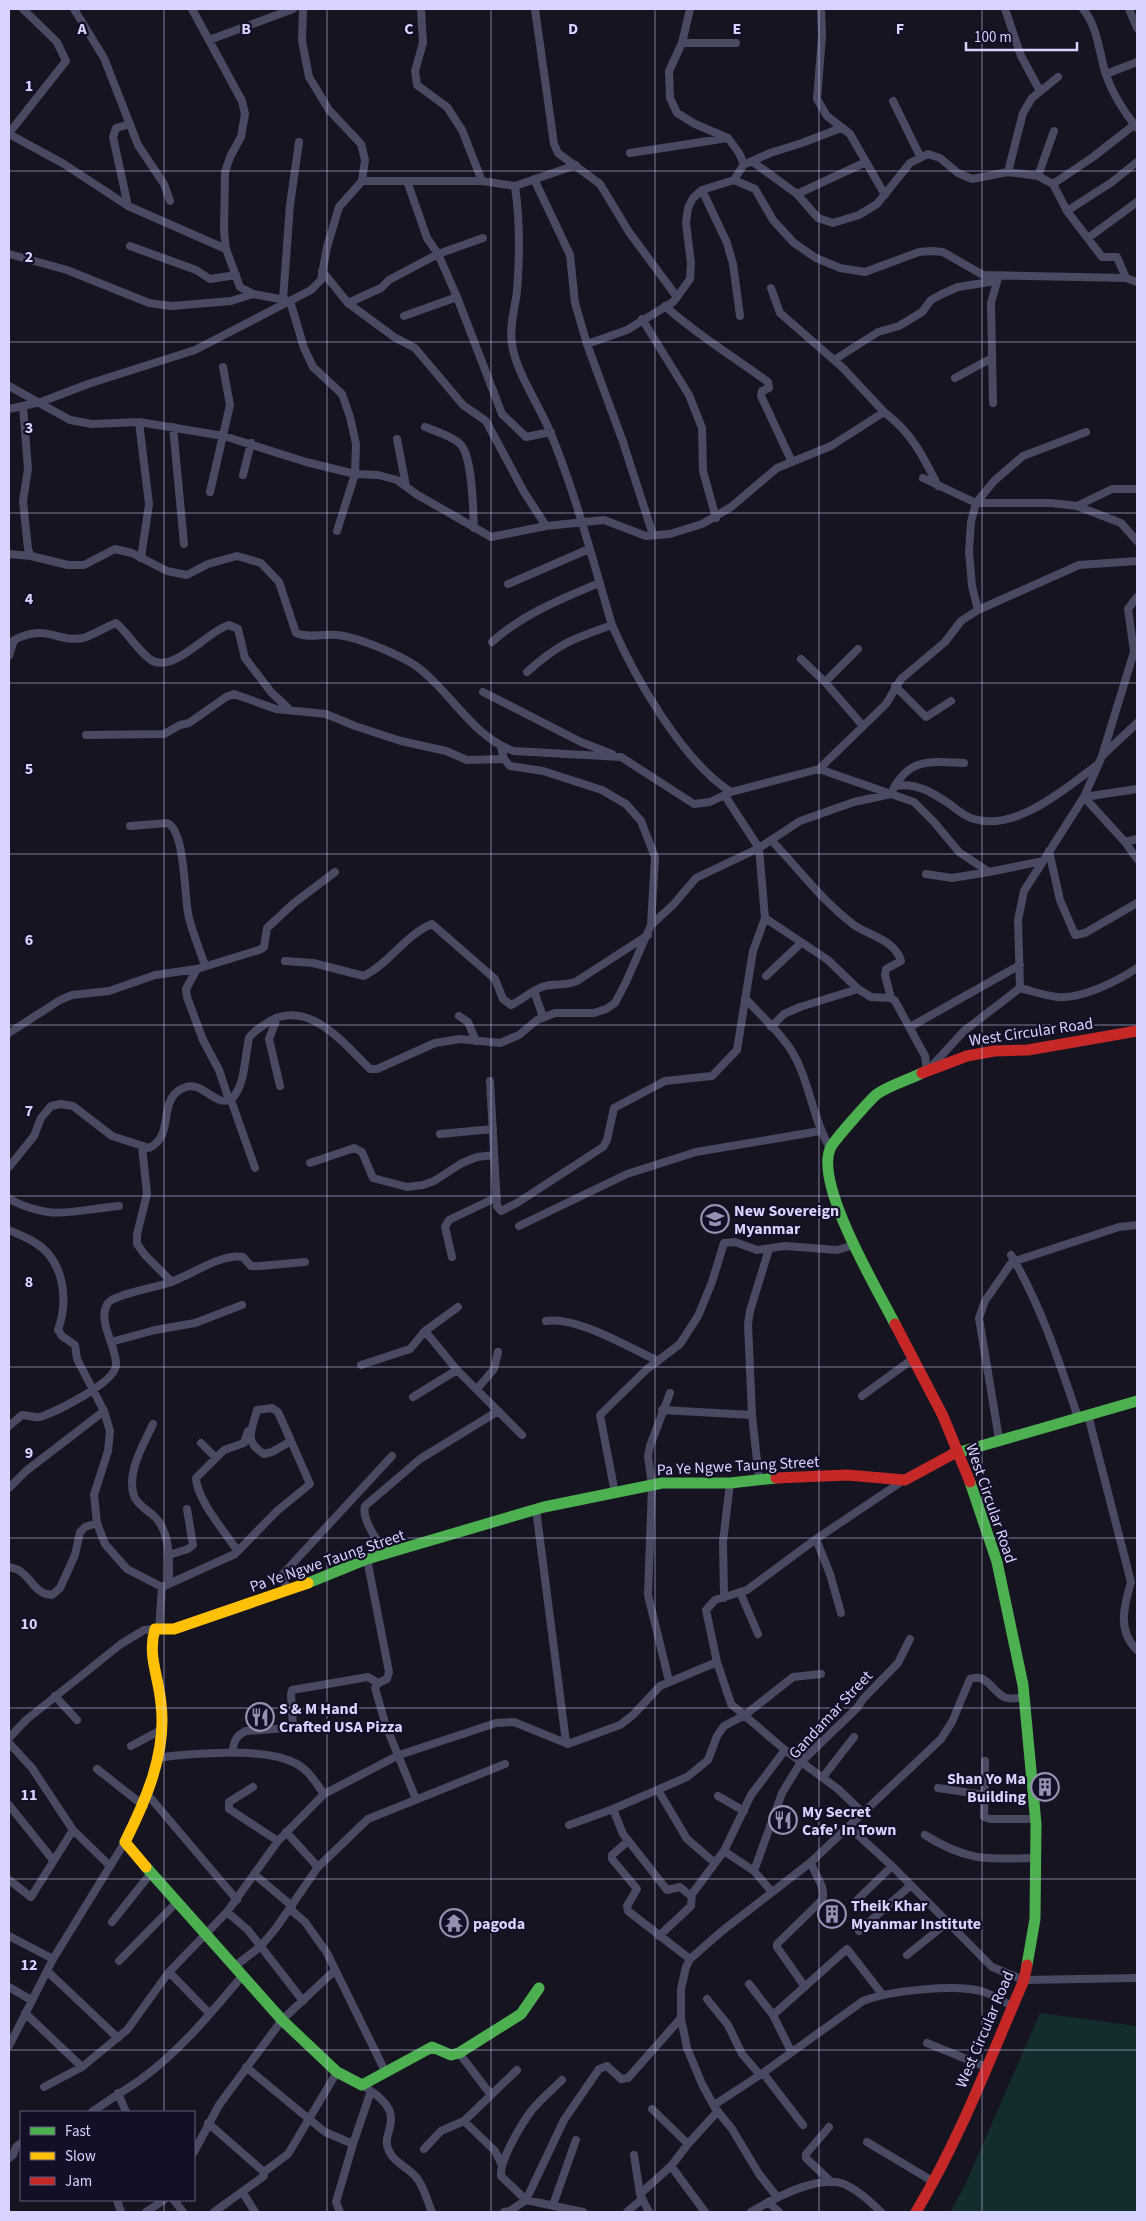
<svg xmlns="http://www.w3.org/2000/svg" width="1146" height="2221" viewBox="0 0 1146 2221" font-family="'Source Sans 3',sans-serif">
<rect width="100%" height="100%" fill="#161421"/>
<!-- green -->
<path fill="#132c2d" d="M1040 2013 1137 2026V2212H950L965 2185Z"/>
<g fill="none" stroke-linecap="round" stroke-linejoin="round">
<!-- street -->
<path stroke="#4a4962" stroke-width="8" d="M74 9 104 58 138 145 164 184 170 201
M192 9 242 101 245 114 241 137 230 157 225 172 224 231 226 249 240 287 253 294 290 301 304 348 313 367 342 394 350 417 356 444 355 474 337 531
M421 9 423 43 415 71 417 85 447 107 462 130 482 181
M535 9 554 144 558 153 600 184 629 232 677 297 690 279 691 263 686 223 688 208 693 198 702 190 734 180 755 189 773 220 794 243 816 258 840 268 865 272 919 252 932 251 943 252 983 275 1126 278 1137 282
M690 9 682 43 669 71 670 98 677 113 695 124 728 138 739 153 744 164 734 180
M821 9 822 36 817 99 827 116 850 134 885 195
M1005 9 1021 56 1040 91
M1083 9C1098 27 1099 53 1106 75 1113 95 1124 112 1137 128
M1129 9 1137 28
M209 40 293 9
M682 43H736
M1106 74 1137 62
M893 101 920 156
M9 133 66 61 57 42 23 9
M9 134 64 164 128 206 226 249
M630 153 728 138
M753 162 797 194 818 218 833 223 859 215 877 204 910 163 928 154 940 158 958 173 972 179 1008 172 1038 176 1053 184 1067 211 1102 257H1117L1126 278
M748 163 770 153 802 143 841 128
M1008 172 1023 113 1032 98 1058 77
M1038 176 1054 131
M534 179 570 255 575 303 587 344 623 442 653 535
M362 181H482L515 186 576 165
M407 181 427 238 438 254 457 297 502 414 526 437 551 432
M1053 184 1093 157 1134 125
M515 186C520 221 520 255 517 291 515 308 509 326 512 344 516 373 540 406 551 434 576 495 593 561 612 625 634 676 683 762 731 792
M702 190 727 243 733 264 740 316
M797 194 866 162
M128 206 113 137 116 128 130 124
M1067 211 1112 182 1137 162
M1088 238 1137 202
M130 246 196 270 210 279 236 275
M9 254 67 270 149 303 171 306 231 301 253 294
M322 271 348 303 394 337 415 348 463 405 486 421 524 492 546 526
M771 288 780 313 842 367 884 412
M283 300 290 205 299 142
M348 303 381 288 389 280 438 254 483 238
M665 306C697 335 734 357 768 382L769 388 762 391 761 396 791 460
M404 316 457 297
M642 319 689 395 702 428 703 471 716 518
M587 344 627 330 673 302 677 297
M834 360 878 332 899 326 922 312 931 300 942 294 958 287 996 281
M955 378 992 358
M9 386 70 420 92 424 139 422 224 436 306 462 355 474 378 475 397 480 416 494 491 537 546 526 604 520 646 536 670 534 702 524 731 507 777 468 831 446 884 412C912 433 923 456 938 486
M993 403 991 303 998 278
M23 406 28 469 23 501 28 549 31 556
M9 409 41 402 88 384 195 350 311 290 321 280 327 247 339 207 362 181 365 160 361 144 329 110 309 77 302 41 303 9
M139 422 149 504 141 558
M173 427 184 544
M425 427C435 431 452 436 460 444 473 456 473 511 474 528
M397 439 406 486
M243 475 251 443
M923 478 976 503H1051L1077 506 1121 523 1137 541
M210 492 230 405 223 367
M1077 506 1112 489H1137
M9 554 31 556 68 565H84L115 549 132 553 167 571 187 575 208 564 237 556 261 563 279 582 296 633C310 639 323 633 337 635 358 637 398 654 416 666 450 690 473 738 514 751L621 757 694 804 710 802 731 792 819 769 886 704 901 679 945 642 961 621 978 610 1079 565 1137 561
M508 584 589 549
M978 610 972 586 969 551 971 522 976 503 994 481 1023 456 1086 432
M492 642C523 614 561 599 599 583
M9 656 14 640C48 623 56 643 83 638 94 635 105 627 116 623 128 633 138 651 151 660 174 674 207 631 229 625L238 629 245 658 271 692 291 711
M801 659 825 682 863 726
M527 672C558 644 572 639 612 625
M825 682 858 649
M895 686 926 717 951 701
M483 692 581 742 612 754
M86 735 164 734 180 725 189 723 226 697 234 694 276 709 326 714 355 726 401 741 446 751 467 760 504 759
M501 747 504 759 510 766 543 771 602 790 626 804 641 821 655 857 651 925
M1103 755 1137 723
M819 769 891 794C907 758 929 761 964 763
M895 786C917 782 933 793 951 805 957 810 966 817 974 819 1016 832 1066 788 1097 765
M1084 797 1125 842 1137 859
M1084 797 1137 789
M130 826 167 823C186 830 184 901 189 918 193 934 200 950 205 966
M771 840C799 869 822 901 854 925 870 936 895 940 901 961L886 969 885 975 891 998
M1125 842 1137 839
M1049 851 1060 900 1075 935 1085 933 1137 903
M926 874 952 878 989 872
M765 918 828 960 858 989 871 997 891 998 895 1001 925 1056 927 1071
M285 961 313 963 364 976C390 963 405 935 432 924L495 979 503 999 511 1005C522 1000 531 991 542 987 554 982 565 987 577 981L648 935
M197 969 186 989 187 997 203 1040 219 1070 229 1100
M766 976 801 943
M1020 988C1032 991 1046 996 1058 997 1082 999 1118 981 1137 968
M534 991 543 1017
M745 998C760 1015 780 1032 791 1050 809 1078 812 1118 830 1148
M459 1016 468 1022 476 1041
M277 1018 269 1039 280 1086
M771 1027 784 1014 800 1007 858 989
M910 1027 1020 965
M9 1033 60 1000 72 995 109 991 155 975 197 969 259 950 264 947 267 928 294 903 335 872
M930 1068 964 1031 1020 988 1018 920 1024 891 1084 797 1102 756 1134 652 1128 609 1137 597
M490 1081 497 1206 501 1211 517 1203 603 1147 607 1140 614 1108 665 1081 712 1076 737 1050 753 951 765 918 759 848 725 796
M231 1100 255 1168
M440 1134 493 1129
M142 1146 147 1194 137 1234V1244L145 1255 172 1282
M310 1163 354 1148 362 1152 373 1178 407 1187 423 1185 434 1181 462 1163 477 1157 494 1155
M9 1167 34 1136 41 1118 51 1106 61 1104 73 1106 112 1136 149 1148C174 1136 159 1105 178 1091 196 1078 206 1095 220 1100 223 1102 228 1100 231 1100 244 1086 244 1067 247 1049 248 1046 248 1041 249 1038 253 1031 264 1025 270 1021 310 999 345 1045 370 1069H377L435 1043 460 1039 500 1043 519 1035 537 1020 555 1013H594L606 1009 615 1003 626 982 651 925 673 905 696 878 759 848 800 821 854 802 891 794 914 802 934 822 959 852 989 872 1043 861
M9 1199C54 1222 72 1210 119 1206
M519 1226 627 1174 696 1152 820 1131
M9 1230C17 1234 26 1237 34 1242 64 1260 69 1299 58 1330L62 1336 75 1345 77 1359 104 1411 110 1431 108 1451 94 1495 97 1523 105 1544 127 1569 162 1587
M1011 1255C1041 1305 1059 1362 1078 1417
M452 1257 445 1227 449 1220 497 1197
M546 1321C577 1316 628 1347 658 1361
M425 1331 457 1370 522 1435
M111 1342 155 1330 195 1323 242 1305
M361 1365 410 1349 425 1331 458 1307
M477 1389 494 1369 498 1352
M862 1396 914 1358
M413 1397 457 1370
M662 1410 752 1415
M1088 1415 1131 1582C1124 1606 1117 1631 1137 1650
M153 1424C144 1444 126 1472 134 1496 137 1505 149 1511 155 1517 171 1533 169 1562 169 1583
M9 1426 22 1415C27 1415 35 1418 40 1417 56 1412 116 1382 116 1365 117 1346 96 1321 108 1303 113 1295 157 1287 168 1283 190 1276 221 1253 243 1257L251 1266H259L305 1262
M999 1439 979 1318 985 1301 1012 1262 1119 1227 1137 1225
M201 1443 216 1458 196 1478C197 1500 225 1532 237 1550
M216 1458 224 1450 244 1443 248 1431
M759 1479 752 1415 748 1324 750 1311 769 1249
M9 1488 26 1471 104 1411
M615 1493 600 1415 647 1369 680 1344 698 1316 712 1282 724 1243 735 1242 757 1250 785 1246 837 1250 854 1245
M536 1509 566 1742
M816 1539 830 1574 841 1613
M169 1555 188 1549 193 1545 187 1509
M386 1555C379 1542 361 1520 365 1506L420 1459 498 1411
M367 1559 389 1672 387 1679 378 1683 375 1688 386 1726 416 1799
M9 1567C12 1568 18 1569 20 1571 33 1580 35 1594 52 1595L60 1588 75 1555 80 1532 85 1527 97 1523
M162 1587 235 1554 277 1511 310 1484 291 1441 272 1452 264 1454C243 1441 252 1430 257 1410L272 1408 278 1412 291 1441
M288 1591 282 1575 392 1456
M740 1592 758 1634
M724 1598 723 1542 730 1483
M159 1630 162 1587
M669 1681 648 1595 652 1486 648 1456 650 1446 670 1393
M55 1696 77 1720
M293 1728 291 1695 292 1690 368 1677 378 1683
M9 1738 26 1720 121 1644 144 1630 155 1629
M9 1743 32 1768 73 1830 110 1866
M131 1746 161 1730
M232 1753C234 1742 235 1736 246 1731L315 1726
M156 1758C190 1753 264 1747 295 1763 308 1769 316 1783 324 1794
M985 1761 984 1817 990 1819H1036
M97 1769 144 1806
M823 1777 854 1737
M253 1787 229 1802V1809L278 1841
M938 1788 985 1795
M658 1790 687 1839 715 1863
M148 1795 237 1900
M718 1796 744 1811
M9 1805 53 1860
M613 1809 623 1834 667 1890 680 1887 691 1896
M863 1813 838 1789 785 1750 731 1704 717 1662 706 1610 715 1600 747 1590 816 1539 904 1480
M569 1825 613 1809 687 1777 708 1760 717 1736 724 1726 745 1715 793 1677 821 1674
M849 1827 892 1866 992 1967 1024 1980 1137 1978
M286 1832 318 1867
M925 1835C968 1862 988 1859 1036 1858
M628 1841 612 1855V1859L637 1889 627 1906 628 1911 690 1959
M724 1851 754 1871
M254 1874 292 1906
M9 1880 31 1897 73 1830
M772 1892 754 1871 782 1793 801 1762 857 1708 863 1699 898 1663 910 1639
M855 1902 892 1866
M290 1909 305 1922 327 1953 386 2073
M227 1912 248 1930 303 2001
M112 1922 151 1873
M859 1931 911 1885
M9 1936 53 1959
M659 1936 691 1906 692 1894 724 1851 751 1795 785 1750
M907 1955 948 1922
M119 1961 176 1903
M235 1966 261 1946 276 1928 318 1867 368 1819 505 1764
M47 1971 118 2038
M169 1972 210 2014
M749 1984 773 2015 791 2051
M9 1987 31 2000
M805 1987 777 1947V1944L822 1900C827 1887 814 1875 811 1862
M707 1999 728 2025 742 2054 760 2075
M25 2013 82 2067
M773 2015 847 1949 882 1994
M927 2043 986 2067
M9 2046 53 1959 125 1842
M459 2053 491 2095
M337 2072 309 2119 325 2132 353 2144
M763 2073 803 2125
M562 2080C552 2090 541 2099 532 2110 522 2123 499 2161 501 2176L526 2200 583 2212
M362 2085C373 2092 392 2104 391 2119 391 2133 382 2139 390 2153 395 2163 409 2168 416 2177 424 2186 427 2201 432 2212
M44 2087 82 2067 127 2030 169 1972 227 1912 278 1841 324 1794 399 1755 496 1723 514 1722 568 1744 620 1725 633 1715 660 1686 717 1662
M118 2093 126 2112
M714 2105 760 2075 863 2001C889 1991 957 1983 984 1992 993 1995 1003 2001 1012 2006
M652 2109 688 2144
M92 2112C107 2101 124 2091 140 2080 180 2051 212 2012 243 1975
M464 2121 495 2151 502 2165
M208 2123 264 2172
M829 2127 806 2154V2158L831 2182
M867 2142 934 2182
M424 2149 441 2131 464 2121 517 2070
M194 2152 219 2105 282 2020 334 1971
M634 2155 640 2194 649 2212
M9 2158 13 2155 16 2147 21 2143
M671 2166 705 2212
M243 2193 255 2212
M640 2194 671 2166 688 2144 718 2111
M777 2197 759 2174 732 2129 715 2108 702 2084 687 2048 681 2018V1989L686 1967 690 1959 722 1931 811 1862 941 1739 952 1722 970 1679C987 1673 991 1690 1004 1697 1010 1700 1017 1698 1024 1697
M117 2200 121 2212
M174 2200 183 2212
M768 2202 779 2212
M553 2205 576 2140
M146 2212 164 2200
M214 2212 264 2176V2172L288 2154 309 2119 246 2067
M340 2212 336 2202 353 2144 371 2091
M504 2212 510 2211 526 2200 564 2120 599 2069 607 2066 621 2079 628 2078 681 2018
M627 2212 642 2199
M751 2212C773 2199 814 2176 841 2183 856 2188 870 2201 881 2212"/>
<!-- fast -->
<path stroke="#4caf50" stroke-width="11" d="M895 1324C877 1289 815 1185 830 1149 832 1142 871 1099 877 1094 890 1085 908 1080 922 1073
M953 1454 1137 1401
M970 1482 997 1562 1023 1685 1036 1824 1035 1919 1027 1965
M308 1583 367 1559 544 1507 662 1483H730L776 1478
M146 1867 282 2020 337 2072 362 2085 432 2047 451 2055 459 2053 521 2014 539 1988"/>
<!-- slow -->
<path stroke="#ffc107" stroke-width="11" d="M146 1867 125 1842C146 1800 167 1752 161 1704 159 1677 147 1656 155 1629H174L308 1583"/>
<!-- jam -->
<path stroke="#c62828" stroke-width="11" d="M922 1073 967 1056 994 1051 1028 1050 1137 1031
M895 1324 943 1416 970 1482
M776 1478 847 1475 905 1480 953 1454
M916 2212C960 2139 990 2058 1024 1980L1027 1965"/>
</g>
<!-- grid -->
<path fill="none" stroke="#d9d4ff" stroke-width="1" stroke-opacity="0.55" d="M164 9V2112M327 9V2212M491 9V2212M655 9V2212M819 9V2212M982 9V2212M9 171H1137M9 342H1137M9 513H1137M9 683H1137M9 854H1137M9 1025H1137M9 1196H1137M9 1367H1137M9 1538H1137M9 1708H1137M9 1879H1137M9 2050H1137M164 2200V2212"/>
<!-- icons -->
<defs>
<symbol id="school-ring" viewBox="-11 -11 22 22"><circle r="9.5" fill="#130f26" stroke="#9591b1" stroke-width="1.5"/><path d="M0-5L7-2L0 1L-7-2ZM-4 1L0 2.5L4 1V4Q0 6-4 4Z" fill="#9591b1"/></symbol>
<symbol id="restaurant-ring" viewBox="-11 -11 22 22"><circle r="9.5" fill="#130f26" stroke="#9591b1" stroke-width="1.5"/><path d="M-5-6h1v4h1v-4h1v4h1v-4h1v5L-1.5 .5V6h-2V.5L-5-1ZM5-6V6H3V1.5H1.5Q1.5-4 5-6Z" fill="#9591b1"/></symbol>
<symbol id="building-ring" viewBox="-11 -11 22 22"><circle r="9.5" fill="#130f26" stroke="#9591b1" stroke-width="1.5"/><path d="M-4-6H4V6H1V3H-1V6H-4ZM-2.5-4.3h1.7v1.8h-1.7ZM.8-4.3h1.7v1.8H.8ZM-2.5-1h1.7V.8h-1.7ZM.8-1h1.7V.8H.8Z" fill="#9591b1"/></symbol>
<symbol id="temple-ring" viewBox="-11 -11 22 22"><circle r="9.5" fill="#130f26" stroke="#9591b1" stroke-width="1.5"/><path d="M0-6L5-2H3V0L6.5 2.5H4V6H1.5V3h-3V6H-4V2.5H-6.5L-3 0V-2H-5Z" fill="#9591b1"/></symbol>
</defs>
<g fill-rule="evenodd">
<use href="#school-ring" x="699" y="1203" width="32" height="32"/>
<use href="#restaurant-ring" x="244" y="1701" width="32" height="32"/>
<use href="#building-ring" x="1029" y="1771" width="32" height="32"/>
<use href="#restaurant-ring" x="767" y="1804" width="32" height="32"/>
<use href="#building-ring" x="816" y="1898" width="32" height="32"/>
<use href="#temple-ring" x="438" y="1907" width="32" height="32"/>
</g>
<g text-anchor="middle" stroke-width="4.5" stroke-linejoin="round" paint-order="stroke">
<!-- street labels -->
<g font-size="16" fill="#d9d4ff" stroke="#130f26">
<text transform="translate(1031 1031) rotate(-8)" y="6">West Circular Road</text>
<text transform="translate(738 1465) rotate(-3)" y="6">Pa Ye Ngwe Taung Street</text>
<text transform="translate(992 1503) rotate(71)" y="6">West Circular Road</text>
<text transform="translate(327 1560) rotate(-19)" y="6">Pa Ye Ngwe Taung Street</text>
<text transform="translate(830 1714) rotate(-47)" y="6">Gandamar Street</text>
<text transform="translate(984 2029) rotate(-67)" y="6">West Circular Road</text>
</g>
<!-- poi labels -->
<g font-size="16" font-weight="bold" fill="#d9d4ff" stroke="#130f26" text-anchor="start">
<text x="734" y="1216">New Sovereign<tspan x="734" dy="18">Myanmar</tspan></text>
<text x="279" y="1714">S &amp; M Hand<tspan x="279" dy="18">Crafted USA Pizza</tspan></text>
<text x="1026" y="1784" text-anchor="end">Shan Yo Ma<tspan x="1026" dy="18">Building</tspan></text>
<text x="802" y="1817">My Secret<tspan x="802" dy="18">Cafe' In Town</tspan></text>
<text x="851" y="1911">Theik Khar<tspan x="851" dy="18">Myanmar Institute</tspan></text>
<text x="473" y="1929">pagoda</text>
</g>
</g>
<g font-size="16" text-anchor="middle" font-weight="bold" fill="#d9d4ff" stroke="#130f26" stroke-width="4.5" stroke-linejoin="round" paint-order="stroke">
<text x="82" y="34">A</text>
<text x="246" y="34">B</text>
<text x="409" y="34">C</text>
<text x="573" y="34">D</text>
<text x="737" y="34">E</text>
<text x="900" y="34">F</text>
<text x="29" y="91">1</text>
<text x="29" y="262">2</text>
<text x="29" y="433">3</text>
<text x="29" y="604">4</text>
<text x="29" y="774">5</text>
<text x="29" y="945">6</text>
<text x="29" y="1116">7</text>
<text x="29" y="1287">8</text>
<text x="29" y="1458">9</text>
<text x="29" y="1629">10</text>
<text x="29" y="1800">11</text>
<text x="29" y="1970">12</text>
</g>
<!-- border -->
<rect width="1146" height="2221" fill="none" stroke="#d9d4ff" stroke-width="20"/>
<!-- legend -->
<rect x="20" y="2111" width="175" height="90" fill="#130f26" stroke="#625e7d"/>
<rect x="30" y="2127" width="25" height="8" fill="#4caf50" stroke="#625e7d"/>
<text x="65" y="2136" font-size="15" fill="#d9d4ff">Fast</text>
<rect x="30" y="2152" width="25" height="8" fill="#ffc107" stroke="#625e7d"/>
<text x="65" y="2161" font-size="15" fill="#d9d4ff">Slow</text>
<rect x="30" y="2177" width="25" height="8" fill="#c62828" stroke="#625e7d"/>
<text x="65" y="2186" font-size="15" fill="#d9d4ff">Jam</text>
<!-- scale -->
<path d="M966 42v8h111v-8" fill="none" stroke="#d9d4ff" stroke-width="2.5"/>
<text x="974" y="42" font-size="15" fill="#d9d4ff" stroke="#130f26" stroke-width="4" paint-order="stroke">100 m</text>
</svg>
